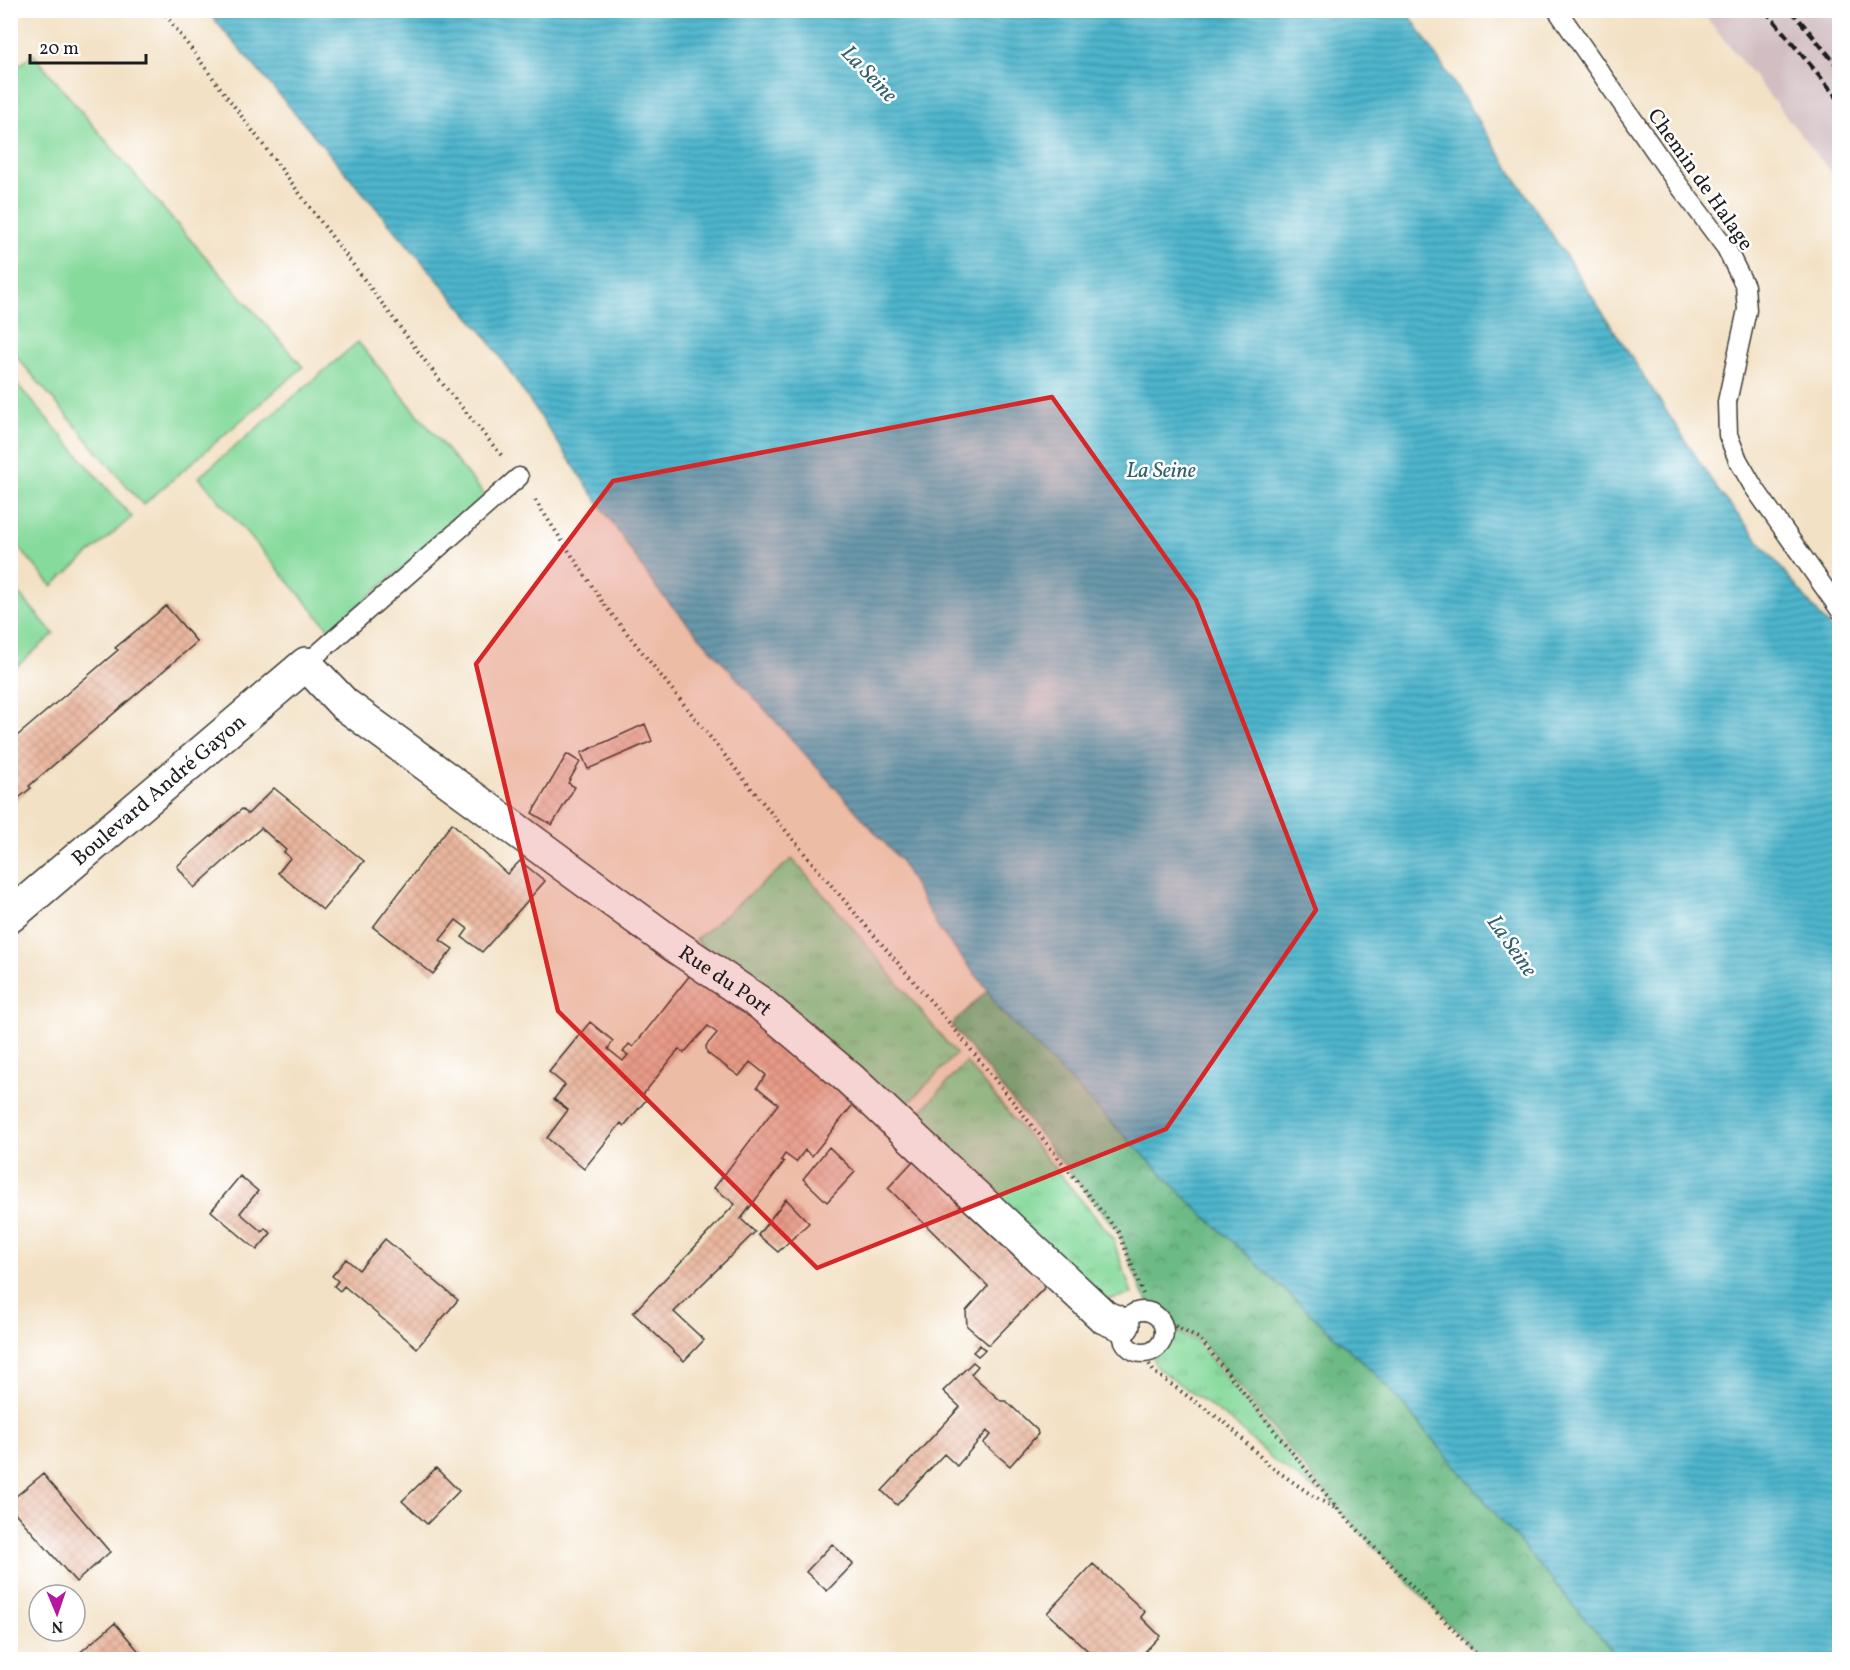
<svg xmlns="http://www.w3.org/2000/svg" width="1850" height="1670" viewBox="0 0 1850 1670" font-family="Vollkorn,serif">
<defs>
<pattern id="grass-tufts" width="24" height="20" patternUnits="userSpaceOnUse" patternTransform="scale(1.5)"><rect width="24" height="20" fill="#86da9c"/><path d="M3 7l-1-3M5 7V3M7 7l1-3M15 17l-1-3M17 17v-4M19 17l1-3" fill="none" stroke="#73ba86"/></pattern>
<pattern id="forest-crowns" width="20" height="18" patternUnits="userSpaceOnUse" patternTransform="scale(1.5)"><rect width="20" height="18" fill="#6cba84"/><path d="M2 6a3 3 0 1 1 6 0M12 15a3 3 0 1 1 6 0" fill="none" stroke="#58966b"/></pattern>
<pattern id="water-rules" width="6" height="5" patternUnits="userSpaceOnUse" patternTransform="scale(1.5)"><rect width="6" height="5" fill="#4db5cc"/><path d="M0 2.5h6" fill="none" stroke="#3f92a5"/></pattern>
<pattern id="building-cross-hatch" width="8" height="8" patternUnits="userSpaceOnUse" patternTransform="scale(1.5)"><rect width="8" height="8" fill="#eab69e"/><path d="M0 0l8 8M0 8l8-8" fill="none" stroke="#c89c88"/></pattern>
</defs>
<rect width="100%" height="100%" fill="#fff"/>
<filter id="ink" filterUnits="userSpaceOnUse"><feTurbulence type="fractalNoise" baseFrequency=".0167" numOctaves="2"/><feDisplacementMap in="SourceGraphic" scale="12" xChannelSelector="R" yChannelSelector="G"/><feConvolveMatrix kernelMatrix="1 2 1 2 8 2 1 2 1" color-interpolation-filters="sRGB"/></filter>
<filter id="wash" filterUnits="userSpaceOnUse"><feTurbulence type="fractalNoise" baseFrequency=".008" numOctaves="4" result="noise"/><feDisplacementMap in="SourceGraphic" scale="24" xChannelSelector="R" yChannelSelector="G"/><feGaussianBlur stdDeviation="1.35" result="paint"/><feColorMatrix in="noise" values="0 0 0 0 0 0 0 0 0 0 0 0 0 0 0 0 0 1.4 0 .05"/><feComposite in="paint" operator="in"/></filter>
<g filter="url(#wash)">
<rect width="100%" height="100%" fill="#f3e1c5"/>
<!-- railway -->
<path fill="#d2bec2" d="M1701 11H1839V182Z"/>
<!-- grass -->
<path fill="url(#grass-tufts)" stroke="#517b5c" stroke-width="1.5" d="M792 859 846 920 956 1054 902 1110 695 940Z
M966 1062 1112 1237 1132 1294 1102 1301 914 1119Z
M1169 1328 1197 1342 1321 1494 1277 1463 1232 1422 1156 1367 1152 1357C1164 1349 1167 1343 1169 1328Z"/>
<!-- forest -->
<path fill="url(#forest-crowns)" stroke="#446b50" stroke-width="1.5" d="M988 990 998 1008 1191 1203 1383 1381 1619 1659H1482L1338 1509 1200 1340 1161 1321 1143 1295 1119 1233 951 1025Z"/>
<!-- pitch -->
<path fill="#86da9c" stroke="#517b5c" stroke-width="1.5" d="M33 54 166 212 303 367 143 505 11 350V73Z
M358 342 486 497 330 630 199 477Z
M10 376 132 517 52 586 11 538Z
M10 583 54 634 11 671H10Z"/>
<!-- water -->
<path fill="url(#water-rules)" stroke="#346874" stroke-width="1.5" d="M207 11H1407L1717 489 1839 639V1659H1619L1383 1381 1191 1203 998 1008 988 990 938 928 900 860 657 589 485 335Z"/>
<g id="blocks">
<!-- building -->
<path fill="url(#building-cross-hatch)" d="M166 606 197 642 29 786 31 788 10 805V742L118 650 115 648Z
M645 724 652 741 588 769 581 753Z
M567 754 580 762 568 783 575 787 552 825 532 813Z
M274 788 364 861 323 910 278 873 290 858 284 852 286 850 261 828 194 888 177 866 242 809 248 814Z
M452 823 507 874 520 861 545 881 482 952 462 937 468 929 456 920 440 940 453 949 433 974 373 927Z
M694 970 855 1102 812 1156 805 1150 796 1162 785 1154 781 1160 784 1162 741 1219 755 1232 674 1312 704 1340 684 1361 633 1313 735 1204 714 1188 778 1104 757 1087 766 1075 750 1062 739 1076 707 1053 706 1046 717 1033 708 1026 684 1053 679 1049 642 1096 646 1100 624 1126 621 1123 584 1169 547 1138 568 1110 554 1099 565 1085 549 1072 590 1022 613 1041 608 1049 623 1061 628 1055 623 1052 629 1044 633 1047Z
M829 1147 855 1172 827 1202 803 1179Z
M915 1159 1047 1285 989 1345 967 1326 966 1311 988 1286 888 1188Z
M240 1176 258 1191 240 1213 262 1232 265 1228 271 1233 257 1250 211 1211Z
M786 1199 809 1223 778 1252 758 1235Z
M385 1239 458 1300 417 1348 344 1286 340 1291 334 1286 338 1281 332 1276 346 1259 359 1270Z
M980 1345 985 1350 978 1356 973 1352Z
M973 1362 978 1366 971 1374 1001 1401H1006L1037 1430 1038 1434 1010 1466 983 1443 991 1435 987 1431 957 1466 944 1454 897 1505 882 1491 960 1407 943 1391Z
M436 1468 459 1491 427 1524 402 1501Z
M43 1474 110 1552 76 1582 10 1507V1501Z
M832 1544 853 1564 827 1591 806 1572Z
M1093 1564 1145 1612 1141 1617 1160 1636 1137 1660H1108L1104 1656 1098 1660 1047 1613Z
M115 1623 146 1660H71Z"/>
</g>
</g>
<g filter="url(#ink)">
<use href="#blocks" fill-opacity="0" stroke="#3c3a35" stroke-width="1.5"/>
<g fill="none" stroke-linecap="round" stroke-linejoin="round">
<defs>
<path id="lane" d="M1557 10 1675 180 1726 248 1745 286 1747 310 1727 402 1728 435 1738 460 1753 486 1840 610
M306 664 519 477
M1122 1332a21 21 0 1 1 42 0a21 21 0 1 1-42 0Z"/>
<g id="street">
<path id="s1" d="M10 916 306 664 344 704 671 943 760 1003 850 1079 1104 1317 1123 1325"/>
</g>
</defs>
<!-- lane casing -->
<use href="#lane" stroke="#3c3a35" stroke-width="21"/>
<!-- street casing -->
<use href="#street" stroke="#3c3a35" stroke-width="36"/>
<!-- path -->
<path stroke="#3c3a35" stroke-width="4" stroke-dasharray="1.5 4.5" stroke-linecap="butt" d="M162 10 441 382 502 456
M535 500 606 607 759 798 819 871 951 1025 1119 1233 1143 1294
M1159 1318 1200 1339 1338 1509 1482 1660
M1143 1354 1154 1372 1228 1425 1270 1466 1313 1496 1335 1508"/>
<!-- lane -->
<use href="#lane" stroke="#fff" stroke-width="18"/>
<!-- street -->
<use href="#street" stroke="#fff" stroke-width="33"/>
<!-- rail -->
<path stroke="#1c1c1c" stroke-width="4.5" stroke-dasharray="9 4.5" stroke-linecap="butt" d="M1765 10 1840 101
M1791 10 1840 69"/>
</g>
</g>
<!-- marked area -->
<path fill="#d62828" fill-opacity="0.2" stroke="#d62828" stroke-width="4.5" stroke-linejoin="round" d="M1052 397 1196 600 1316 910 1166 1129 817 1268 558 1011 476 664 613 481Z"/>
<g text-anchor="middle" stroke-width="5" stroke-linejoin="round" paint-order="stroke">
<!-- street labels -->
<g font-size="21" fill="#1c1c1c" stroke="#fff">
<text transform="translate(1701 179) rotate(55)" y="7">Chemin de Halage</text>
<text dy="7" stroke="none"><textPath href="#s1" startOffset="195">Boulevard André Gayon</textPath></text>
<text dy="7" stroke="none"><textPath href="#s1" startOffset="915">Rue du Port</textPath></text>
</g>
<!-- water labels -->
<g font-size="22" font-style="italic" fill="#32616b" stroke="#fff">
<text transform="translate(870 73) rotate(46)" y="8">La Seine</text>
<text x="1161" y="477">La Seine</text>
<text transform="translate(1513 945) rotate(55)" y="8">La Seine</text>
</g>
</g>
<!-- margin -->
<rect width="1850" height="1670" fill="none" stroke="#fff" stroke-width="36"/>
<!-- north arrow -->
<g transform="translate(57 1613) rotate(178)"><circle r="28" fill="#ffffff" stroke="#a4a4a4" stroke-width="1.5"/>
<path d="M0-4.5L10 22L0 15L-10 22Z" fill="#b5179e"/>
<text y="-9" font-size="16" font-weight="bold" text-anchor="middle" fill="#1c1c1c">N</text>
</g>
<!-- scale -->
<path d="M30 54v9h116v-9" fill="none" stroke="#1c1c1c" stroke-width="3"/>
<text x="39" y="54" font-size="18" fill="#1c1c1c" stroke="#ffffff" stroke-width="4.5" paint-order="stroke">20 m</text>
</svg>
